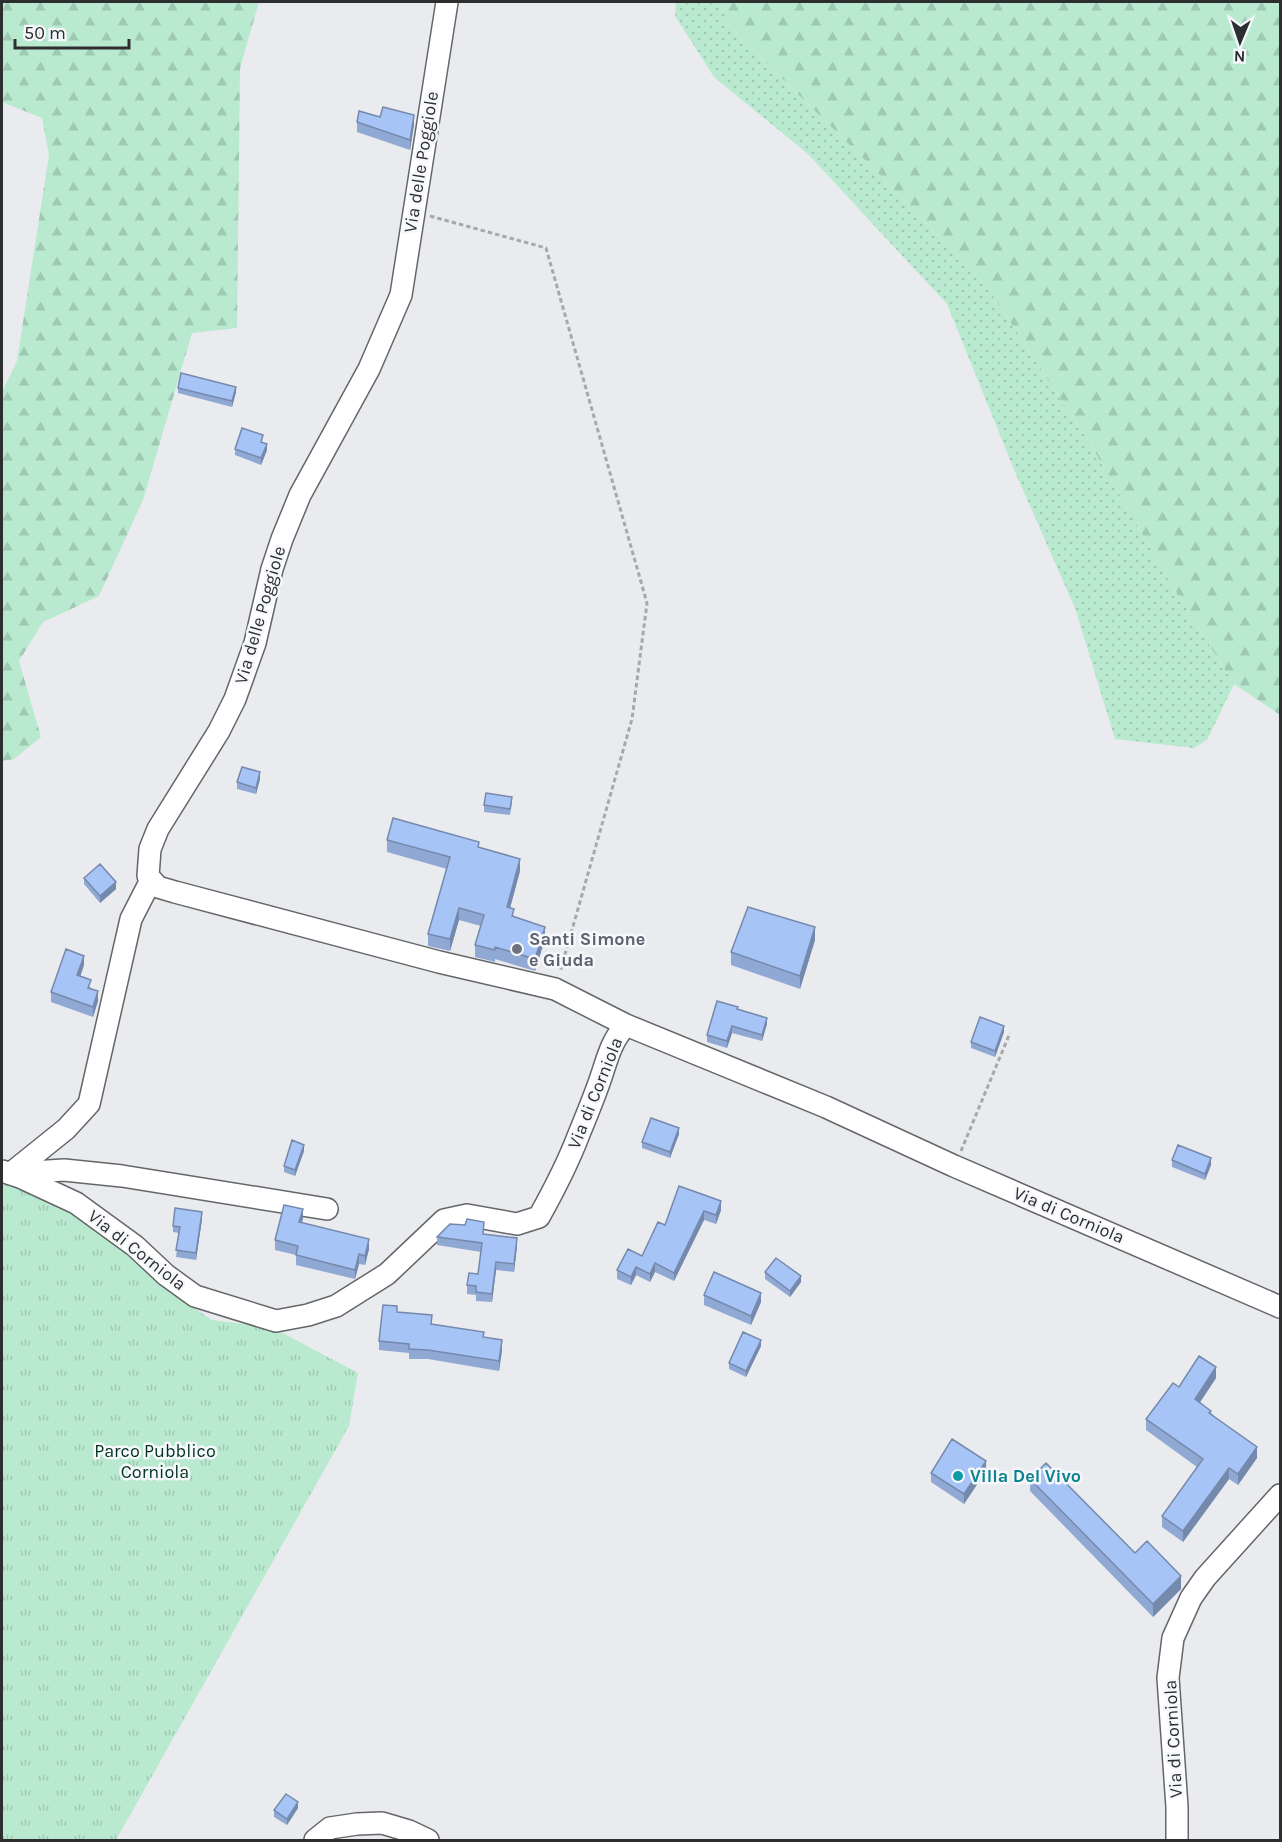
<svg xmlns="http://www.w3.org/2000/svg" width="1282" height="1842" viewBox="0 0 1282 1842" font-family="Karla,sans-serif">
<defs>
<pattern id="grass-dots" width="8" height="8" patternUnits="userSpaceOnUse" patternTransform="scale(1.5)"><rect width="8" height="8" fill="#b9ead0"/><path d="M2 2h.1M6 6h.1" fill="none" stroke="#9fc9b3" stroke-width="1.8" stroke-linecap="round"/></pattern>
<pattern id="forest-firs" width="22" height="20" patternUnits="userSpaceOnUse" patternTransform="scale(1.5)"><rect width="22" height="20" fill="#b9ead0"/><path d="M5 1l3.5 6h-7zM16 11l3.5 6h-7z" fill="#9fc9b3"/></pattern>
<pattern id="park-tufts" width="24" height="20" patternUnits="userSpaceOnUse" patternTransform="scale(1.5)"><rect width="24" height="20" fill="#b9ead0"/><path d="M3 7l-1-3M5 7V3M7 7l1-3M15 17l-1-3M17 17v-4M19 17l1-3" fill="none" stroke="#9fc9b3"/></pattern>
</defs>
<rect width="100%" height="100%" fill="#e9ebee"/>
<!-- grass -->
<path fill="url(#grass-dots)" d="M676 2H721L730 27 879 174 988 288 1091 445 1171 584 1234 684 1207 740 1194 748 1115 739 1075 608 1015 472 947 304 808 154 714 77 675 16Z"/>
<!-- forest -->
<path fill="url(#forest-firs)" d="M2 2H259L240 68 237 328 192 333 143 500 99 596 43 622 19 661 41 737 14 759 2 761V392L17 361 49 155 42 118 2 102Z
M721 2H1280V715L1234 684 1171 584 1091 445 988 288 879 174 730 27Z"/>
<!-- park -->
<path fill="url(#park-tufts)" d="M2 1173 76 1203 166 1275 169 1291 212 1320 273 1328 358 1373 349 1426 116 1840H2Z"/>
<g fill="none" stroke-linecap="round" stroke-linejoin="round">
<defs>
<path id="minor" d="M447 2 401 295 369 369 300 495 282 539 272 569 255 643 235 699 219 731 158 829 150 849 148 876 158 887 175 892 439 962 555 989 626 1025
M2 1171 20 1177 76 1203 135 1246 166 1275 195 1296 276 1321 308 1315 336 1306 387 1274 444 1220 467 1215 517 1224 539 1217C554 1190 568 1163 579 1134 586 1117 593 1100 599 1083 607 1061 610 1042 626 1025L826 1107 954 1166 1280 1307
M17 1173 64 1170 122 1176 327 1209
M10 1174 66 1129 89 1104 131 919 151 880
M315 1840 330 1828 357 1824 382 1823 409 1831 428 1840
M1177 1840V1807L1168 1678 1173 1638 1191 1598 1205 1578 1280 1495"/>
</defs>
<!-- minor casing -->
<use href="#minor" stroke="#646669" stroke-width="24"/>
<!-- path -->
<path stroke="#a6a8aa" stroke-width="3" stroke-dasharray="4.5 3" stroke-linecap="butt" d="M430 216 546 248 647 603 632 719 560 972
M961 1151 1010 1033"/>
<!-- minor -->
<use href="#minor" stroke="#fff" stroke-width="21"/>
</g>
<!-- wall -->
<path fill="#90a9d4" d="M380 117 414 125 410 150 357 132V122Z
M178 388 236 392 232 407 178 393Z
M263 442 267 450 261 465 235 455V449Z
M260 779 256 794 237 789V782Z
M512 803 510 815 484 812V805Z
M387 840 479 848 520 871 510 908 514 917 545 939 535 971 495 959V962L475 957V945L481 926 459 920 450 951 428 946V934L447 869 387 852Z
M84 878 116 889 100 903 84 884Z
M815 940 800 989 731 965V952Z
M84 965 80 977 91 988 98 1001 93 1017 51 1002V992Z
M738 1009 767 1024 762 1041 732 1033 727 1048 707 1042V1035Z
M1004 1032 995 1057 971 1048V1042Z
M679 1134 670 1158 642 1148V1142Z
M304 1151 295 1176 284 1172V1166Z
M1172 1160 1211 1165 1205 1180 1172 1167Z
M679 1186 721 1210 716 1224 704 1220 674 1281 655 1272 650 1282 636 1275 631 1285 617 1279V1270L642 1256 665 1225Z
M303 1218 302 1223 369 1249 365 1265 359 1264 355 1279 296 1265V1255L275 1250V1240Z
M202 1219 196 1260 176 1257 179 1233 173 1232V1226Z
M484 1234 517 1246 514 1272 496 1270 492 1302 476 1301V1295L467 1294V1285L478 1274 481 1252 437 1245V1237Z
M765 1272 801 1282 790 1297 765 1279Z
M704 1295 761 1302 751 1325 704 1305Z
M397 1312 432 1324 484 1337 502 1350 499 1371 428 1359H409V1353L379 1350V1341Z
M761 1346 746 1377 729 1369V1363Z
M1216 1378 1200 1402 1257 1458 1238 1485 1229 1479 1183 1542 1162 1527V1516L1197 1467 1146 1430V1419L1179 1387Z
M986 1471 964 1504 931 1482V1473Z
M1030 1479 1135 1553 1181 1589 1153 1617 1030 1491Z
M298 1808 287 1825 274 1817V1810Z"/>
<!-- shaded-wall -->
<path fill="#7589ac" d="M414 115V125L410 150V140Z
M236 387V392L232 407V401Z
M267 444V450L261 465V458Z
M260 772V779L256 794V788Z
M520 859V871L507 919V907Z
M116 882V889L100 903V896Z
M459 908V920L450 951V939Z
M545 927V939L535 971V959Z
M815 927V940L800 989V976Z
M84 956V965L77 985V975Z
M98 991V1001L93 1017V1007Z
M767 1018V1024L762 1041V1035Z
M732 1026V1033L727 1048V1041Z
M1004 1026V1032L995 1057V1051Z
M679 1128V1134L670 1158V1152Z
M304 1145V1151L295 1176V1170Z
M1211 1158V1165L1205 1180V1174Z
M721 1201V1210L716 1224V1215Z
M303 1209V1218L299 1232V1222Z
M704 1211V1220L674 1281V1273Z
M202 1212V1219L196 1260V1253Z
M517 1238V1246L514 1272V1264Z
M369 1239V1249L365 1265V1256Z
M359 1254V1264L355 1279V1270Z
M496 1262V1270L492 1302V1294Z
M655 1263V1272L650 1282V1274Z
M636 1267V1275L631 1285V1277Z
M801 1276V1282L790 1297V1291Z
M761 1293V1302L751 1325V1316Z
M502 1340V1350L499 1371V1361Z
M761 1340V1346L746 1377V1371Z
M1216 1367V1378L1195 1410V1399Z
M1257 1447V1458L1238 1485V1474Z
M986 1461V1471L964 1504V1494Z
M1229 1468V1479L1183 1542V1531Z
M1181 1576V1589L1153 1617V1604Z
M298 1802V1808L287 1825V1819Z"/>
<!-- building -->
<path fill="#a7c4f6" stroke="#7589ac" stroke-width="1.5" d="M383 107 414 115 410 140 357 122 359 111 380 117Z
M181 373 236 387 232 401 178 388Z
M242 428 263 435 261 442 267 444 261 458 235 449Z
M242 767 260 772 256 788 237 782Z
M486 793 512 797 510 809 484 805Z
M393 818 479 842 478 847 520 859 507 907 514 909 512 916 545 927 535 959 495 947V950L475 945 484 915 459 908 450 939 428 934 450 857 387 840Z
M100 864 116 882 100 896 84 878Z
M748 907 815 927 800 976 731 952Z
M66 949 84 956 77 975 91 980 88 988 98 991 93 1007 51 992Z
M717 1001 738 1007 737 1009 767 1018 762 1035 732 1026 727 1041 707 1035Z
M980 1017 1004 1026 995 1051 971 1042Z
M651 1118 679 1128 670 1152 642 1142Z
M292 1140 304 1145 295 1170 284 1166Z
M1178 1145 1211 1158 1205 1174 1172 1160Z
M679 1186 721 1201 716 1215 704 1211 674 1273 655 1263 650 1274 636 1267 631 1277 617 1270 628 1249 642 1256 658 1222 665 1225Z
M284 1205 303 1209 299 1222 369 1239 365 1256 359 1254 355 1270 296 1255 298 1246 275 1240Z
M175 1208 202 1212 196 1253 176 1250 180 1227 173 1226Z
M467 1219 484 1222 483 1234 517 1238 514 1264 496 1262 492 1294 476 1292V1286L467 1285 469 1273 478 1274 482 1243 437 1237 450 1224 465 1225Z
M776 1258 801 1276 790 1291 765 1272Z
M714 1272 761 1293 751 1316 704 1295Z
M383 1305 397 1306V1312L432 1315 431 1324 484 1332 483 1337 502 1340 499 1361 428 1350 409 1349V1344L379 1341Z
M743 1332 761 1340 746 1371 729 1363Z
M1199 1356 1216 1367 1195 1399 1211 1411 1209 1413 1257 1447 1238 1474 1229 1468 1183 1531 1162 1516 1203 1459 1146 1419 1173 1383 1179 1387Z
M952 1439 986 1461 964 1494 931 1473Z
M1046 1463 1135 1553 1147 1541 1181 1576 1153 1604 1030 1479Z
M286 1794 298 1802 287 1819 274 1810Z"/>
<!-- markers -->
<circle fill="#6b7280" stroke="#f6f8fb" stroke-width="2" cx="517" cy="949" r="6"/>
<circle fill="#0f9aa8" stroke="#f6f8fb" stroke-width="2" cx="958" cy="1476" r="6"/>
<g text-anchor="middle" stroke-width="5" stroke-linejoin="round" paint-order="stroke">
<!-- street labels -->
<g font-size="18" fill="#2d2e2f" stroke="#f6f8fb">
<text transform="translate(421 162) rotate(-81)" y="6">Via delle Poggiole</text>
<text transform="translate(260 615) rotate(-74)" y="6">Via delle Poggiole</text>
<text transform="translate(595 1093) rotate(-68)" y="6">Via di Corniola</text>
<text transform="translate(1069 1215) rotate(23)" y="6">Via di Corniola</text>
<text transform="translate(137 1250) rotate(38)" y="6">Via di Corniola</text>
<text transform="translate(1173 1739) rotate(-93)" y="6">Via di Corniola</text>
</g>
<!-- worship labels -->
<g font-size="18" font-weight="bold" fill="#5b616d" stroke="#f6f8fb" text-anchor="start">
<text x="529" y="945">Santi Simone<tspan x="529" dy="21">e Giuda</tspan></text>
</g>
<!-- park labels -->
<g font-size="18" fill="#00321f" stroke="#f6f8fb">
<text x="155" y="1457">Parco Pubblico<tspan x="155" dy="21">Corniola</tspan></text>
</g>
<!-- culture labels -->
<g font-size="18" font-weight="bold" fill="#0d838f" stroke="#f6f8fb" text-anchor="start">
<text x="970" y="1482">Villa Del Vivo</text>
</g>
</g>
<!-- border -->
<rect width="1282" height="1842" fill="none" stroke="#2d2e2f" stroke-width="6"/>
<!-- north arrow -->
<g transform="translate(1240 42) rotate(182)" stroke="#f6f8fb" stroke-width="4.5" paint-order="stroke">
<path d="M0-4.5L10 22L0 15L-10 22Z" fill="#2d2e2f"/>
<text y="-9" font-size="16" font-weight="bold" text-anchor="middle" fill="#2d2e2f">N</text>
</g>
<!-- scale -->
<path d="M15 39v9h114v-9" fill="none" stroke="#2d2e2f" stroke-width="3"/>
<text x="24" y="39" font-size="18" fill="#2d2e2f" stroke="#f6f8fb" stroke-width="4.5" paint-order="stroke">50 m</text>
</svg>
